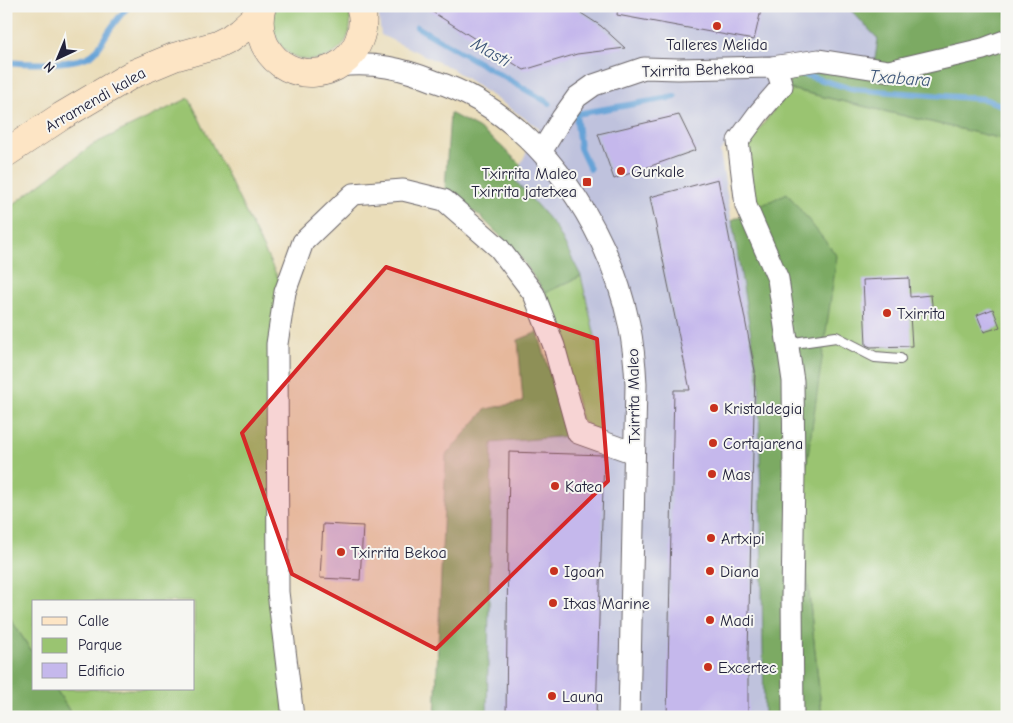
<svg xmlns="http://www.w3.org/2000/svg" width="1013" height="723" viewBox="0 0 1013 723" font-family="'Comic Neue',sans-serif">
<rect width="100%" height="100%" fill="#f6f6f2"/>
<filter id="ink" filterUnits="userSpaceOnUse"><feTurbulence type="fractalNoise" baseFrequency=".02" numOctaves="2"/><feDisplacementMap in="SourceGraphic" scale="10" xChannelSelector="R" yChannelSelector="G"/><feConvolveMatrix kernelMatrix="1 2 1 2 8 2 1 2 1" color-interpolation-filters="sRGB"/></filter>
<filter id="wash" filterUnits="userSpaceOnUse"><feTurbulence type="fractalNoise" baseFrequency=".0096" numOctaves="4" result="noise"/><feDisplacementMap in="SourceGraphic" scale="20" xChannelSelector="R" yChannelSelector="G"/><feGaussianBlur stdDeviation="1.12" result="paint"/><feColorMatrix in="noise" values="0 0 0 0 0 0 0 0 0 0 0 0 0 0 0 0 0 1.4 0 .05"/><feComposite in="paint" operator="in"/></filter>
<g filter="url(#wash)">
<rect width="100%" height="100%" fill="#eaddb9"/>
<!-- industrial -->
<path fill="#bfc2dd" d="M381 6H847L879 39 873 72 789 73 720 152 759 383 764 717H487L492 443 600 433 598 350 581 276 556 227 513 179 539 128 451 68 381 35 378 10Z"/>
<!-- green -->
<path fill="#9ac471" stroke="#5e7356" d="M276 6H347C348 10 350 14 350 17 356 63 288 78 274 32 272 24 272 15 276 6Z
M790 89 1007 140V717H822L800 510 755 209 747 145Z
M189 98 281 284 285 717H73L56 689H194V602H34V655L6 612V210L92 145Z
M581 276 598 350 600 433 582 421 559 336 545 293Z"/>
<!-- forest -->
<path fill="#7baa63" stroke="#4e664f" d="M847 6H1007V140L790 89 789 73 873 72 878 39Z
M450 113 478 128 500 145 521 165 514 179 556 227 581 276 545 293 518 254 481 217 445 189Z
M787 193 837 256 800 510 822 717H764L759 383 732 220Z
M538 332 568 436 492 443 487 717H435L446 455 486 409 523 402 518 340Z
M6 612 34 655V689H56L73 717H6Z"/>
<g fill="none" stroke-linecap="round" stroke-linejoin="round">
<!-- stream -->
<path stroke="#66a3d7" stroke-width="6" d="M417 27 549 103
M6 62C26 64 79 66 94 53 98 49 102 42 105 37 112 26 120 15 129 6
M795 72 852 89 984 99 1007 107
M590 169 580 148 576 114 675 97"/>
</g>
<g id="blocks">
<!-- building -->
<path fill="#c5b8ec" d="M423 6H570L601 26 625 48 577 54 524 70Z
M618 6H762L754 40 617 15Z
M679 115 696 150 614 179 598 134Z
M718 179 755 371 748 652V717H667L674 390H690L650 197Z
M909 278 910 297 931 295 933 313 910 315 912 346 871 347 866 345 863 280Z
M993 309 1000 327 984 332 977 315Z
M509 452 604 455 596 717H506Z
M323 524 363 526 360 580 320 578Z"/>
</g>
</g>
<g filter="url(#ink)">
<use href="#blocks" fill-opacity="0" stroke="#686367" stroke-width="1"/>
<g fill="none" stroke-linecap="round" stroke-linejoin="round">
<defs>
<path id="lane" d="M787 344 836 337 875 357 900 359"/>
<path id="street" d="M338 66C374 62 402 68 434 81 450 86 465 93 479 101 556 147 611 238 629 324 633 344 635 364 636 384L629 717
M772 67 778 73 782 86 758 114 738 141 746 206 778 279 793 381 794 474 792 597 793 717
M541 152 562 118 577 97 594 85 644 68 678 69 772 67 819 60 889 71 983 49 1007 40
M293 717 278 592 277 344 285 292 303 242 353 194 403 190 444 200 499 248 534 294 554 346 578 433 634 453"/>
<path id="secondary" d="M262 6C259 16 259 27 262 37 263 40 264 44 266 47 287 85 344 80 359 40 363 30 364 17 360 6
M6 153 62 116 133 74 174 57 217 45 229 39 240 31 260 13"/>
</defs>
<!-- lane casing -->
<use href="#lane" stroke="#686367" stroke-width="12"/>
<!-- street casing -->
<use href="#street" stroke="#686367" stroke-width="23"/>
<!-- secondary casing -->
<use href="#secondary" stroke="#686367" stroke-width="29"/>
<!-- lane -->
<use href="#lane" stroke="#fff" stroke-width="10"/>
<!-- street -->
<use href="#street" stroke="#fff" stroke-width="21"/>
<!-- secondary -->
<use href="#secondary" stroke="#fde5c5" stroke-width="28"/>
</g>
</g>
<!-- marked area -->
<path fill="#d62828" fill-opacity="0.2" stroke="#d62828" stroke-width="4" stroke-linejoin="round" d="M386 267 597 339 608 481 436 649 292 574 242 433Z"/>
<!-- markers -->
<g fill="#c8321e" stroke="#f6f6f2" stroke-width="2">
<circle cx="717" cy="26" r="5"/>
<circle cx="621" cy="171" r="5"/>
<rect x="582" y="177" width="10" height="10" rx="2.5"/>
<circle cx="887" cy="313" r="5"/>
<circle cx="714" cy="408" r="5"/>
<circle cx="713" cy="443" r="5"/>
<circle cx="712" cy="474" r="5"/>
<circle cx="555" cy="486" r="5"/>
<circle cx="711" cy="538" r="5"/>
<circle cx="341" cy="552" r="5"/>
<circle cx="554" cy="571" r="5"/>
<circle cx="710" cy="571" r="5"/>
<circle cx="553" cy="603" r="5"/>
<circle cx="710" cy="620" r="5"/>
<circle cx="708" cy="667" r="5"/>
<circle cx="552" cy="696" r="5"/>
</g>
<g text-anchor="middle" stroke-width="4" stroke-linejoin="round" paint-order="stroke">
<!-- poi labels -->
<g font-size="16" fill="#22223b" stroke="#f6f6f2" text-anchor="start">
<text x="717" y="50" text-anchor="middle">Talleres Melida</text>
<text x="631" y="177">Gurkale</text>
<text x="577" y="179" text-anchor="end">Txirrita Maleo<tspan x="577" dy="18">Txirrita jatetxea</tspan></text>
<text x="897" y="319">Txirrita</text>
<text x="724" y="414">Kristaldegia</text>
<text x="723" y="449">Cortajarena</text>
<text x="722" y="480">Mas</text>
<text x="565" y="492">Katea</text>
<text x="721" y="544">Artxipi</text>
<text x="351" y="558">Txirrita Bekoa</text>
<text x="564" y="577">Igoan</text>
<text x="720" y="577">Diana</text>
<text x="563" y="609">Itxas Marine</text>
<text x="720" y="626">Madi</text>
<text x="718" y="673">Excertec</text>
<text x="562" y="702">Launa</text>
</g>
<!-- street labels -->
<g font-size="16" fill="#22223b" stroke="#f6f6f2">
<text transform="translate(698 69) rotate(-2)" y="6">Txirrita Behekoa</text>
<text transform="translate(95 99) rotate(-30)" y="6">Arramendi kalea</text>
<text transform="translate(633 396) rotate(-91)" y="6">Txirrita Maleo</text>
</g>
<!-- water labels -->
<g font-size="18" font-style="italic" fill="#3d5679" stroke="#f6f6f2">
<text transform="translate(491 52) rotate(30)" y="6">Masti</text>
<text transform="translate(900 78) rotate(4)" y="6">Txabara</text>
</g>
</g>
<!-- margin -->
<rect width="1013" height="723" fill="none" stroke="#f6f6f2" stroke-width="25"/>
<!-- legend -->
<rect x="32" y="600" width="162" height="90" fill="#f6f6f2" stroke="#a1a1a9"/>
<rect x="42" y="617" width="25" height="8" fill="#fde5c5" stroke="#a1a1a9"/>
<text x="78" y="626" font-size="15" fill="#22223b">Calle</text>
<rect x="42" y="638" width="25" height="15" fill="#9ac471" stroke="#a1a1a9"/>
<text x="78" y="650" font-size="15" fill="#22223b">Parque</text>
<rect x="42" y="663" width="25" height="15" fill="#c5b8ec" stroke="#a1a1a9"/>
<text x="78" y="676" font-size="15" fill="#22223b">Edificio</text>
<!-- north arrow -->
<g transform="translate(58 58) rotate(224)" stroke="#f6f6f2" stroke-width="4" paint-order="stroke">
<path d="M0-4L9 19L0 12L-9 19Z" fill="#22223b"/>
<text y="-8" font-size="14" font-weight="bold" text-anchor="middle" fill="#22223b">N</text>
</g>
</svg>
